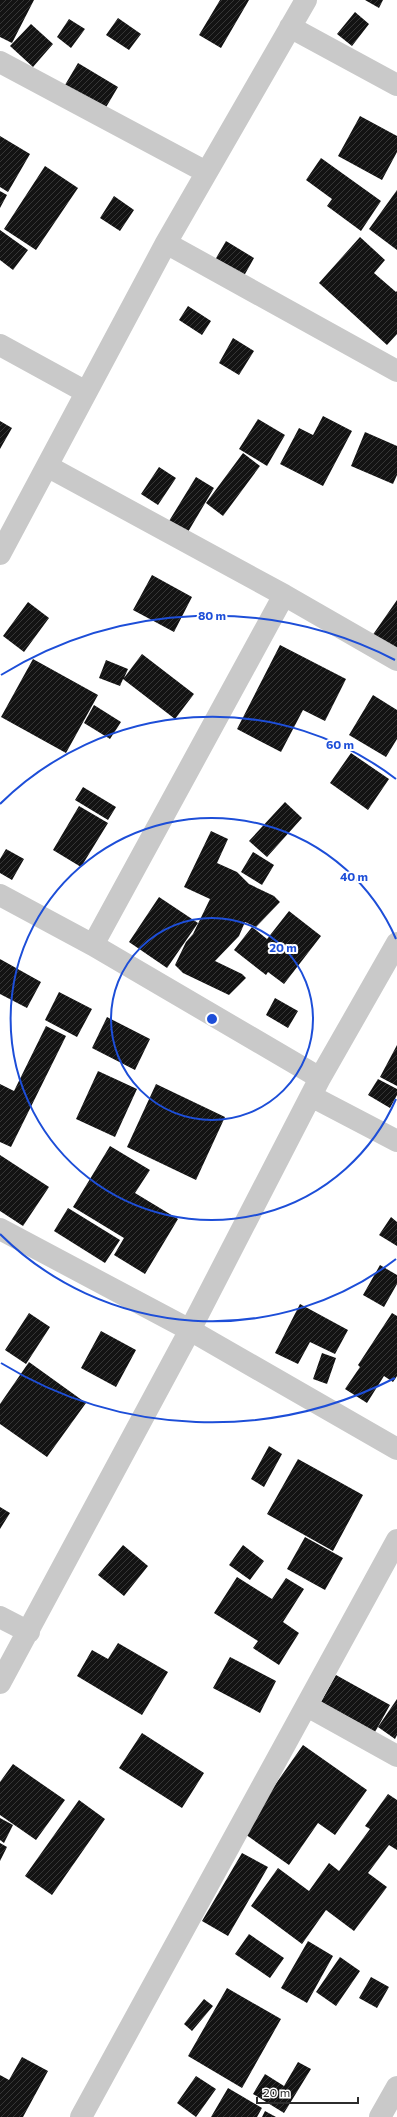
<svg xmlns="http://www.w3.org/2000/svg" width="397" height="2117" viewBox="0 0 397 2117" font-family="Commissioner,sans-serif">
<defs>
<pattern id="building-hatch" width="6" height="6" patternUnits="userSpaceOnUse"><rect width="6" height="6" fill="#131313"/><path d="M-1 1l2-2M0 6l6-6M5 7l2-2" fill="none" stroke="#363636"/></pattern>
</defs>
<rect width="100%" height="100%" fill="#fff"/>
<!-- building -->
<path fill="url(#building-hatch)" d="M0 0H34L12 43 0 37Z
M220 0H249L221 48 199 35Z
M365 0H383L379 8Z
M355 12 369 24 352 46 337 34Z
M118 18 141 34 129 50 106 35Z
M69 19 85 29 71 48 57 37Z
M31 24 53 44 33 67 10 46Z
M78 63 118 87 105 109 65 85Z
M360 116 397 136V152L382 180 338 156Z
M0 136 30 154 8 192 0 187Z
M321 158 381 201 361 231 327 206 332 199 306 180Z
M45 166 78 188 36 250 4 229Z
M397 190V250L369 229Z
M0 191 7 195 0 208Z
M114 196 134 210 120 231 100 218Z
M0 230 28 250 13 270 0 260Z
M360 237 385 260 374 273 396 292 397 291V334L387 345 319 283Z
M226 241 254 258 240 283 212 265Z
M188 306 211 321 202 335 179 320Z
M233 338 254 351 239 375 219 363Z
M323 416 352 431 323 486 280 464 299 428 313 435Z
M258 419 285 435 267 466 239 449Z
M0 421 12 428 0 449Z
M365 432 397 446V475L393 484 351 466Z
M243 453 260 466 223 516 206 503Z
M159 467 176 478 158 505 141 494Z
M196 477 214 488 185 537 166 526Z
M152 575 192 597 174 632 133 610Z
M397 600V653L372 636Z
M28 602 49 618 24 652 3 636Z
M280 645 346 679 325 721 303 710 281 752 237 729Z
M142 654 194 694 175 719 123 679 120 686 99 678 106 660 128 669 124 678Z
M33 659 98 695 66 753 1 717Z
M373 695 397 710V739L386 757 349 735Z
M94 705 121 722 110 739 84 723Z
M351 753 389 779 368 810 330 783Z
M83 787 116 807 108 820 75 800Z
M285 802 302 818 267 857 249 841Z
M79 806 108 823 81 867 53 850Z
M211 831 228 839 217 863 237 872 249 884 274 896 280 902 256 927 245 922 239 936 215 961 242 974 246 978 229 995 183 973 175 965 186 942 193 934 210 899 184 887Z
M6 849 24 859 12 880 0 873V859Z
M253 852 274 865 262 885 241 872Z
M159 897 198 923 167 968 129 942Z
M289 911 321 936 284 984 268 972 266 975 234 950 252 927 267 939Z
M0 959 41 982 27 1008 0 994Z
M59 992 92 1009 77 1037 45 1020Z
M275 998 298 1011 288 1028 266 1015Z
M107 1017 150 1039 135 1070 92 1048Z
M46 1026 66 1036 11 1147 0 1142V1084L14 1091Z
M397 1045V1086L380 1077Z
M98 1071 137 1089 115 1137 76 1119Z
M378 1079 397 1089V1095L390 1108 368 1095Z
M156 1084 225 1117 196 1180 127 1147Z
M110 1146 150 1170 135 1193 178 1219 145 1274 114 1255 124 1238 73 1207Z
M0 1155 49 1187 23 1226 0 1211Z
M68 1208 120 1240 105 1263 54 1231Z
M391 1217 397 1222V1246L379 1235Z
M380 1265 397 1275V1284L384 1307 363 1295Z
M300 1304 348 1330 335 1354 310 1342 298 1364 275 1353Z
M29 1313 50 1327 26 1364 5 1350Z
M392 1313 397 1316V1376L393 1382 384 1376 367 1403 345 1389 360 1367 358 1365Z
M101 1331 136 1350 116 1387 81 1368Z
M322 1353 336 1358 327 1384 313 1379Z
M29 1362 86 1403 47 1457 0 1424V1404Z
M269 1446 282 1454 264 1487 251 1479Z
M298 1459 363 1495 333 1551 267 1514Z
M0 1507 10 1513 0 1529Z
M305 1537 343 1558 325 1590 287 1569Z
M123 1545 148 1566 124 1596 98 1575Z
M243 1545 264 1561 250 1580 229 1565Z
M237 1577 272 1599 286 1578 304 1589 283 1622 299 1633 279 1665 253 1648 258 1641 214 1613Z
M118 1643 168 1672 142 1715 77 1676 92 1650 108 1659Z
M230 1657 276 1681 260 1713 213 1688Z
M336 1675 390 1705 375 1732 321 1702Z
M397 1699V1735L395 1739 378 1727Z
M142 1733 204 1773 182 1808 119 1768Z
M303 1745 367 1790 335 1835 318 1823 289 1865 242 1832Z
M13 1764 65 1800 36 1840 0 1815V1782Z
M388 1794 397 1800V1850L389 1845 368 1873 387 1887 354 1931 326 1910 302 1944 251 1906 278 1868 309 1891 329 1863 339 1871 370 1829 365 1826Z
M79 1800 105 1819 52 1895 25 1876Z
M0 1818 13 1825 4 1843 0 1840Z
M0 1843 7 1847 0 1861Z
M242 1853 268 1867 228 1936 202 1921Z
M249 1934 284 1958 270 1978 235 1954Z
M308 1941 333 1956 307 2003 281 1988Z
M340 1957 360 1971 336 2006 316 1992Z
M371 1977 389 1987 377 2008 359 1998Z
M227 1988 281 2019 242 2088 188 2056Z
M204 1999 213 2006 192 2031 184 2024Z
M22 2057 48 2071 23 2117H0V2075L9 2080Z
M298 2062 311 2069 284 2113 253 2094 265 2074 284 2086Z
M196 2076 216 2089 196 2117 177 2103Z
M228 2088 262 2108 257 2117H211Z
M265 2111 276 2117H262Z"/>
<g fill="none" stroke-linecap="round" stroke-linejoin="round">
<!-- minor -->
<path stroke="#c9c9c9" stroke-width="22" d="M290 27 397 85
M0 62 206 172
M166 243 397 371
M0 345 86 392
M47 466 284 595 397 660
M0 554 166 243 306 0
M0 895 93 945 320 1078
M93 945 284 595
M311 1096 397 1141
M0 1229 190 1330 397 1449
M0 1617 29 1632
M0 1683 190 1330 320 1078 397 943
M307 1706 397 1756
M81 2117 397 1540
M380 2117 397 2087"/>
</g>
<!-- distance rings -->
<g fill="none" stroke="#1d4ed8" stroke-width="2">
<circle cx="212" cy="1019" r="101"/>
<path d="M396 1099A201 201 0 1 1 396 939"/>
<path d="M396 1259A302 302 0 0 1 0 1234M0 804A302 302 0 0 1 396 779"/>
<path d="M395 1378A403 403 0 0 1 1 1363M1 675A403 403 0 0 1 395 660"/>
</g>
<circle cx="212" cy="1019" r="6" fill="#1d4ed8" stroke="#fff" stroke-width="2"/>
<g font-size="12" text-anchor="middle" font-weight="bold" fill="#1d4ed8" stroke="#fff" stroke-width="4" stroke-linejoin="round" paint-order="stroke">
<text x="212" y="620">80 m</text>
<text x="340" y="749">60 m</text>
<text x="354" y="881">40 m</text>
<text x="283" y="952">20 m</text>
</g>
<!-- scale -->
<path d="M257 2097v6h101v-6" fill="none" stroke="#2c2c2c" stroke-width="2"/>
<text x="263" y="2097" font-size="12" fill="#2c2c2c" stroke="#ffffff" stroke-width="3" paint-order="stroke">20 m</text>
</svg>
